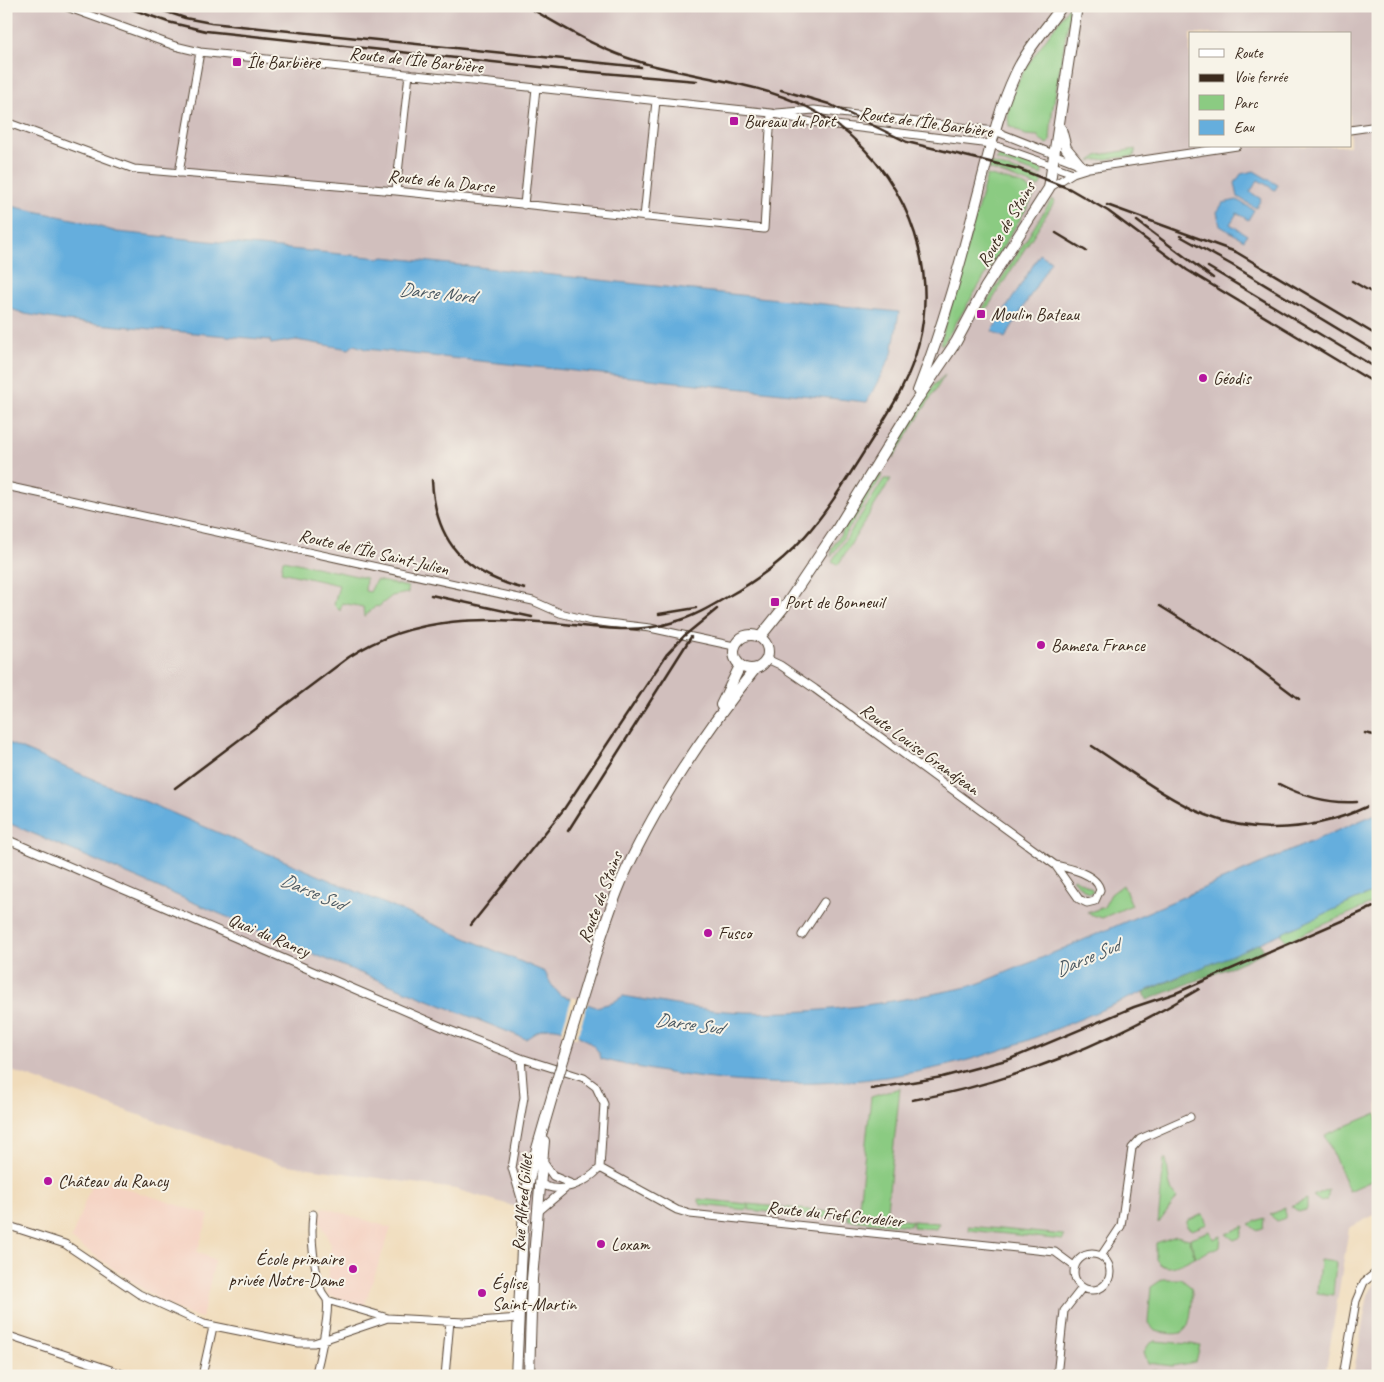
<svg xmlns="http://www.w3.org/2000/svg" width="1384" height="1382" viewBox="0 0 1384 1382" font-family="Caveat,sans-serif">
<rect width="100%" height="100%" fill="#f7f3e8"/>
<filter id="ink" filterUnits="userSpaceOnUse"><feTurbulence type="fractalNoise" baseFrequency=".02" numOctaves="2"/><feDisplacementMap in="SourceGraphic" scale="10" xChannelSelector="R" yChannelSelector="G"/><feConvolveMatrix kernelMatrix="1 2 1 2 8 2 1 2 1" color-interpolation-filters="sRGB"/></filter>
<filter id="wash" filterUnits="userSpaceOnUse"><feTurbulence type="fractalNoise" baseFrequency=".0096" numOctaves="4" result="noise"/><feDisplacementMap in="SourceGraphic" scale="20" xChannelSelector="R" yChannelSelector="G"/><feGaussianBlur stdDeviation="1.12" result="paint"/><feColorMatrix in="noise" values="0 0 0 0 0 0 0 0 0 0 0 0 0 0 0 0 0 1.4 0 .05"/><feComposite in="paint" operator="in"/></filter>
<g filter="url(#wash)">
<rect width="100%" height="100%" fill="#f0dbba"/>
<!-- built -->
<path fill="#f5d2c2" d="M94 1178 209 1215 197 1252 215 1260 202 1318 189 1315 159 1300 71 1239Z
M323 1207 391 1228 364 1306 327 1295 331 1244 319 1220Z"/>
<!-- industrial -->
<path fill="#d1bfbd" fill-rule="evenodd" d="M6 6H1378V1213L1349 1228 1325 1376H518L520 1208 455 1189 281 1164 6 1069ZM1190 34H1350V146H1190Z
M1378 1277V1376H1353L1368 1295Z"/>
<!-- green -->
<path fill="#8bcb82" stroke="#637a50" d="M1069 6H1071L1052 113 1050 142 1048 144 1041 141 1038 136 1025 135 1009 126C1001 87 1050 38 1069 6Z
M1136 149 1134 156 1090 161 1099 155Z
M1000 156H1006L1039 168 1042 170V175L996 160Z
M991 163 1043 180 1039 187 989 169Z
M987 175 1021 184 1036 193 943 344H940Z
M1052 199 1055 201 986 310 983 308Z
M945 375 893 458 894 449 934 385Z
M883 474 882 476 831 557 832 548 876 478Z
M884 479H891L838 565 832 561Z
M283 560 366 578 365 591 370 592 376 580 408 587V593L392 596 378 607 376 606 364 617 363 607 342 603 340 611 334 605 339 585 281 572Z
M1074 878 1091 888 1093 892 1088 893 1072 879Z
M1123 885 1132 905 1102 918 1087 913 1104 907 1111 894Z
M1378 890V901L1286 941 1281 933Z
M900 1088 886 1218 912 1221 910 1226 848 1220V1214L858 1215 871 1097Z
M1377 1113 1378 1178 1349 1191 1325 1135Z
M1164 1159H1166C1169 1170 1167 1190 1177 1198L1158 1224Z
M1329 1189 1327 1200 1321 1202 1313 1196Z
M698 1199 748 1204 747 1210 701 1205Z
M1307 1199V1209L1299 1212 1291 1206Z
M749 1204 831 1212 829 1218 749 1210Z
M1285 1208V1218L1277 1221 1270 1215Z
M1203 1214 1207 1224 1192 1230 1187 1227V1221Z
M1264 1218 1263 1228 1256 1230 1249 1224Z
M913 1221 939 1223 936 1229 913 1227Z
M968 1226 1064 1235 1063 1240 969 1230Z
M1244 1226 1241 1237 1234 1240 1226 1234Z
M1210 1231 1213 1239 1221 1236 1220 1246 1196 1257 1190 1238Z
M1176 1236 1189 1239 1195 1257C1182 1263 1165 1275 1156 1259V1243Z
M1320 1260 1336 1262 1333 1295 1317 1293Z
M1163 1279H1181L1191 1287C1193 1295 1192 1303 1191 1311 1188 1337 1179 1336 1155 1331L1148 1323 1151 1287Z
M1155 1341 1200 1345 1196 1362 1172 1366 1148 1363 1144 1352 1149 1344Z
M1152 1370 1171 1372 1177 1376H1143Z"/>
<!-- forest -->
<path fill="#70af70" stroke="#566c47" d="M1260 942 1264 952 1226 969 1147 1000 1144 992Z"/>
<!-- water -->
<path fill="#65aedd" stroke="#506c7e" d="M1254 171 1278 185 1275 190 1258 180 1250 192 1261 199 1256 208 1238 197 1235 183 1241 174Z
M1237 200 1254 210 1248 220 1237 213 1230 224 1247 235 1244 240 1220 226 1217 212 1223 203Z
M6 205 77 220 117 232 381 258 384 257 899 312 892 354 867 402 366 349 354 345 349 349 296 340 271 344 270 340 66 321 25 314 6 307Z
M1040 254 1051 261 1005 338 992 331Z
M6 742 545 972 551 984 560 995 596 1007 612 1003 623 996C653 1001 683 1007 713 1010 798 1018 877 1005 958 989 984 984 1007 971 1032 962L1378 813V890C1323 914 1269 940 1213 963 1197 970 1180 975 1164 983 1110 1006 1056 1031 1001 1050 869 1094 735 1092 601 1059 600 1043 563 1025 547 1028 540 1029 532 1035 526 1039L318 956 6 822Z"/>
<!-- pier -->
<path fill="#f0dbba" d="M572 997 588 1002 577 1038 561 1033Z"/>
</g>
<g filter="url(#ink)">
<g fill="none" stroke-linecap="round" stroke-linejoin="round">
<defs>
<path id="street" d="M64 6 175 46 200 52 771 113 811 122 991 144 1073 173
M777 113 814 110 995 131 1089 168
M6 122 134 169 396 191 764 229 771 113
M1350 130 1378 126
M179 173 200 52
M1049 188 1073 173 1089 168 1237 146
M396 191 409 74
M524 205 536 88
M644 217 656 101
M6 486 533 601 560 613 591 621 650 628 734 646
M767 659 780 665 815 689 1055 865C1069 868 1097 874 1100 890L1095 901 1087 903 1079 899 1055 865
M6 839 447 1029 521 1058 584 1078 596 1087 604 1104 600 1168
M802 935 824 902
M521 1058 524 1097 512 1168 523 1205
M542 1160 553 1176 574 1185
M600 1168 677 1210 690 1214 1055 1252 1074 1266
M539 1182C558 1197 586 1183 600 1168
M539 1211 565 1189
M313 1214C310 1241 314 1264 321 1290 322 1294 326 1297 327 1300 330 1313 319 1362 315 1376
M6 1225 65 1244 139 1294 204 1324 298 1343H314L388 1318 464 1322 518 1318
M1074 1272a18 18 0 1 1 36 0a18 18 0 1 1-36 0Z
M1101 1256 1121 1226 1132 1148 1140 1139 1190 1117
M327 1300 388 1318
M6 1335 129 1376
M202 1376 213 1327
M445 1376 450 1321
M1057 1376 1064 1311 1082 1288
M1343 1376 1356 1301 1364 1282 1378 1271"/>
<path id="secondary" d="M1061 129 1066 148 1080 165
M918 391C943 327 961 261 978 195 989 155 997 113 1015 75 1026 50 1046 29 1062 6
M734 652a17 17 0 1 1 34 0a17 17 0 1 1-34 0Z
M760 637 788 602 837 529 912 407 956 342 985 288 1049 188 1077 6
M721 705 740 666
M590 972C600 940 610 906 624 875 658 800 704 733 755 669
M516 1376 524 1206 532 1166 554 1090
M529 1376 532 1279 544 1141"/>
</defs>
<!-- street casing -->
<use href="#street" stroke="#564535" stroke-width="9"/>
<!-- secondary casing -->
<use href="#secondary" stroke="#564535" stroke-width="12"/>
<!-- street -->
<use href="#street" stroke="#fff" stroke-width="7"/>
<!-- secondary -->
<use href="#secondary" stroke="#fff" stroke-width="10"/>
<!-- rail -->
<path stroke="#3b2a1e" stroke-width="2.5" d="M123 6 168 22 206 31 568 70 697 81
M149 6 185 18 211 23 641 67
M781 90 829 104 907 142 1019 169 1070 189 1108 211 1187 270 1378 385
M1107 205 1236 252 1378 336
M1137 221 1213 278
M1056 233 1086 251
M1180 236 1232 265 1378 353
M1208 267 1378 369
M1352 281 1378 296
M432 480C435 542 465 574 525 589
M431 595 532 617
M1160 606 1247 660 1299 699
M659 614 696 608
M1365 733 1378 736
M1092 746C1126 768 1168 800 1206 815 1257 836 1317 830 1366 807
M1279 784C1304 797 1328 804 1357 802
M175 788 349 657C414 614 489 617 564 624 601 628 637 634 674 622 693 617 710 607 727 597 805 554 828 508 874 436 893 406 911 377 919 342 942 249 892 149 807 107 755 81 692 78 637 61 597 49 562 26 526 6
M568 831 691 637
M471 925 564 809 667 654 684 636 717 609
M871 1089 942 1077 1010 1059 1134 1007 1176 993 1378 905
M912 1100C1013 1083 1112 1042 1199 989"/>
<defs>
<path id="secondary-bridge" d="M554 1090 590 972"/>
</defs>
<!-- secondary-bridge casing -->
<use href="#secondary-bridge" stroke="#564535" stroke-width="12" stroke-linecap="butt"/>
<!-- secondary-bridge -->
<use href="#secondary-bridge" stroke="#fff" stroke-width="10"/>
</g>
</g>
<!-- markers -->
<g fill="#b5179e" stroke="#f7f3e8" stroke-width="2">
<rect x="232" y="57" width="10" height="10" rx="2.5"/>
<rect x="729" y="116" width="10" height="10" rx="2.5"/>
<rect x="976" y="309" width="10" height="10" rx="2.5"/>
<circle cx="1203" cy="378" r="5"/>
<rect x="770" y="597" width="10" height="10" rx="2.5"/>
<circle cx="1041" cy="645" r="5"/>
<circle cx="708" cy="933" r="5"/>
<circle cx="48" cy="1181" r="5"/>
<circle cx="601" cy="1244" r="5"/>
<circle cx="353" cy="1269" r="5"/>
<circle cx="482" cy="1293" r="5"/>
</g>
<g text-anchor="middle" stroke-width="4" stroke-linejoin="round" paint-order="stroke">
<!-- street labels -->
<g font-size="18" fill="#3b2a1e" stroke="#f7f3e8">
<text transform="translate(416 60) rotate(6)" y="6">Route de l'Île Barbière</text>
<text transform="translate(926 122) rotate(8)" y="6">Route de l'Île Barbière</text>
<text transform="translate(441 181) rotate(6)" y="6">Route de la Darse</text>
<text transform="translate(1006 224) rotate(-59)" y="6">Route de Stains</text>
<text transform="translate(374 552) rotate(13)" y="6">Route de l'Île Saint-Julien</text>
<text transform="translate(920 749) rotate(36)" y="6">Route Louise Grandjean</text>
<text transform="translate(600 897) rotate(-69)" y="6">Route de Stains</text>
<text transform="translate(269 935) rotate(23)" y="6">Quai du Rancy</text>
<text transform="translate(522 1203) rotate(-85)" y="6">Rue Alfred Gillet</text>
<text transform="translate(835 1214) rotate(6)" y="6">Route du Fief Cordelier</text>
</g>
<!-- poi labels -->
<g font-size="18" fill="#3b2a1e" stroke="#f7f3e8" text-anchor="start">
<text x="247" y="68">Île Barbière</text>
<text x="744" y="127">Bureau du Port</text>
<text x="991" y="320">Moulin Bateau</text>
<text x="1213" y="384">Géodis</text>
<text x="785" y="608">Port de Bonneuil</text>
<text x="1051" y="651">Bamesa France</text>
<text x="718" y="939">Fusco</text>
<text x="58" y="1187">Château du Rancy</text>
<text x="611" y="1250">Loxam</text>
<text x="343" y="1265" text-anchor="end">École primaire<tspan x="343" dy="21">privée Notre-Dame</tspan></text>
<text x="492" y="1289">Église<tspan x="492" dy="21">Saint-Martin</tspan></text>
</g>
<!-- water labels -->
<g font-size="19" font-style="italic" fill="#4a5861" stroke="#f7f3e8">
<text transform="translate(437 292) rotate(6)" y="7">Darse Nord</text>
<text transform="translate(313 891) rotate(23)" y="7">Darse Sud</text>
<text transform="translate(1087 957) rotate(-23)" y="7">Darse Sud</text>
<text transform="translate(689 1023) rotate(8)" y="7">Darse Sud</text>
</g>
</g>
<!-- margin -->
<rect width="1384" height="1382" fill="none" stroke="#f7f3e8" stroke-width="25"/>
<!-- legend -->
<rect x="1189" y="32" width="162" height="115" fill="#f7f3e8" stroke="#aca397"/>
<rect x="1199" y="49" width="25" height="8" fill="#ffffff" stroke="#aca397"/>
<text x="1234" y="58" font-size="15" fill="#3b2a1e">Route</text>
<rect x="1199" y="74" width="25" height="8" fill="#3b2a1e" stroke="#aca397"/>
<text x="1234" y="82" font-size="15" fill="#3b2a1e">Voie ferrée</text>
<rect x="1199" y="95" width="25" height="15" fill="#8bcb82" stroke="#aca397"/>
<text x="1234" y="108" font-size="15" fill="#3b2a1e">Parc</text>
<rect x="1199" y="120" width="25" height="15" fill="#65aedd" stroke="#aca397"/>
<text x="1234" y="132" font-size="15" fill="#3b2a1e">Eau</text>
</svg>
